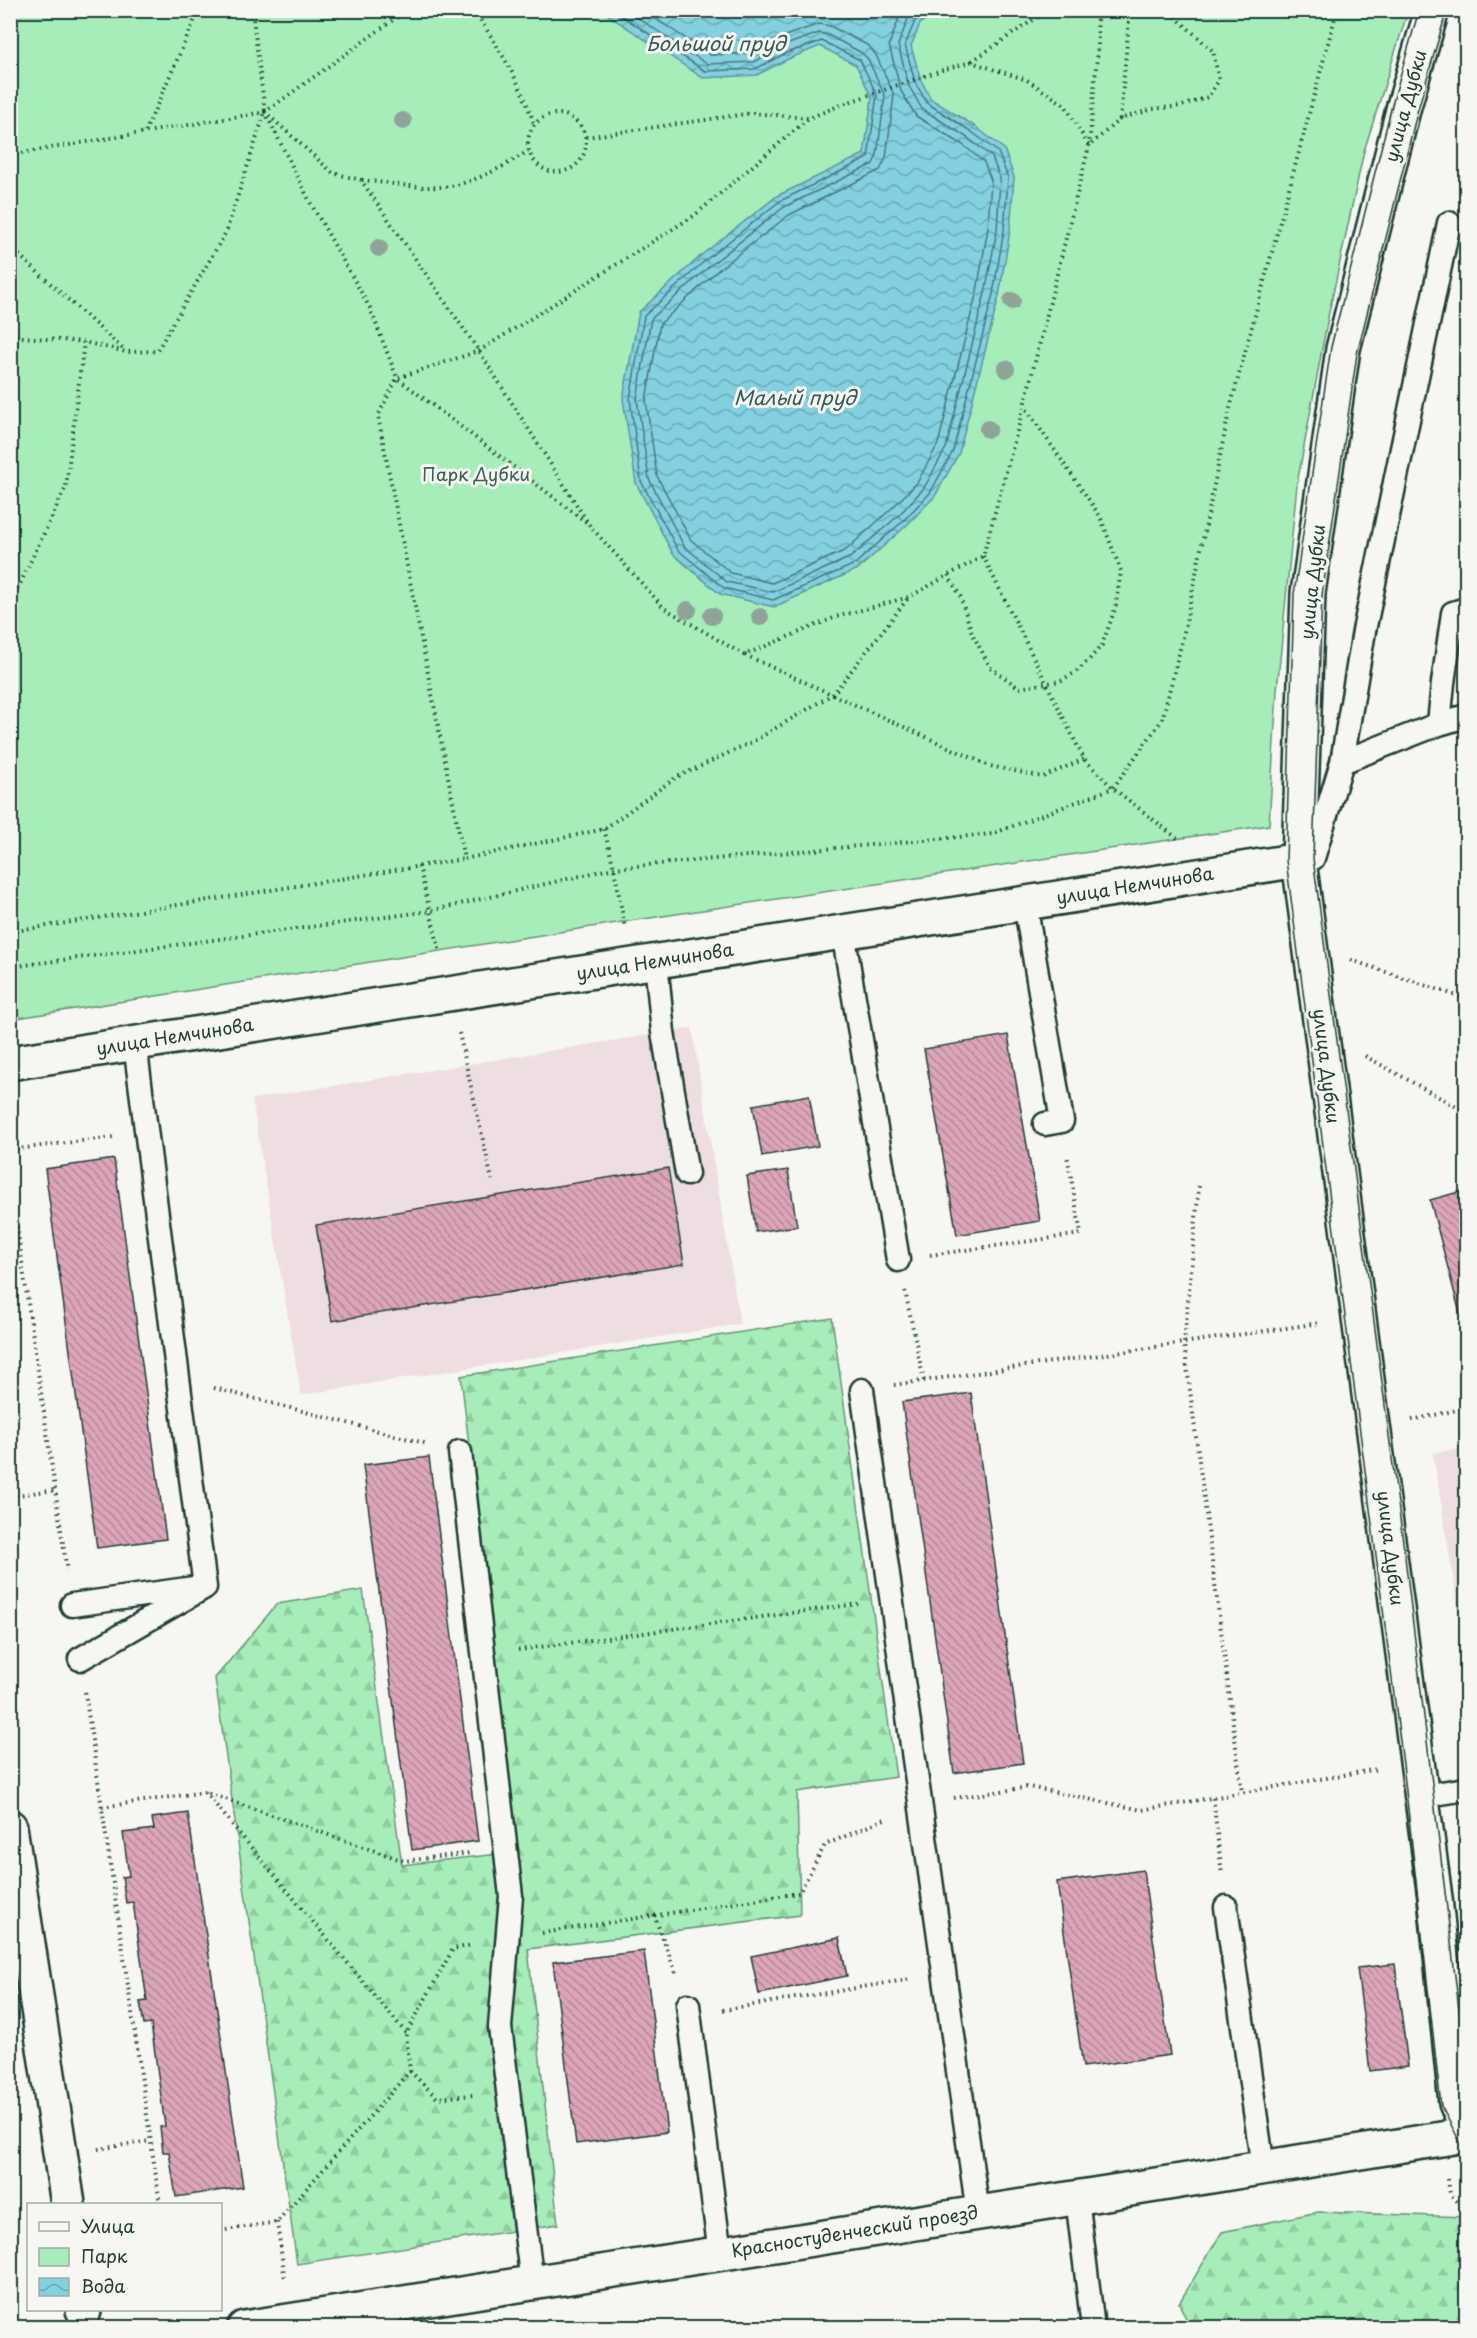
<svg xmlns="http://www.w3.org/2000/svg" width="1477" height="2338" viewBox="0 0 1477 2338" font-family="'Playpen Sans',sans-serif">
<defs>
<pattern id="forest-firs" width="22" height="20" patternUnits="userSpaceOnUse" patternTransform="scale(1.5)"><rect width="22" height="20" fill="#a7edb9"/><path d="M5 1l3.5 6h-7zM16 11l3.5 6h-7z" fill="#8fcca0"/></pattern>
<pattern id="water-waves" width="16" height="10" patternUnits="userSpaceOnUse" patternTransform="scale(1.5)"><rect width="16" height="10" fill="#83d0e1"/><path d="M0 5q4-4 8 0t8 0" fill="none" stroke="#6baab7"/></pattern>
<pattern id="building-back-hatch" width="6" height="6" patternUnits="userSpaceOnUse" patternTransform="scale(1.5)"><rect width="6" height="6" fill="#dca5b9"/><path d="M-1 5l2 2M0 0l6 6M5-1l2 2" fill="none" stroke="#b28897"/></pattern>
</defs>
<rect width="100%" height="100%" fill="#f6f6f2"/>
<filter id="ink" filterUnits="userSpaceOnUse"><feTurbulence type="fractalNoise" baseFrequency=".0167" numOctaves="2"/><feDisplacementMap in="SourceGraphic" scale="12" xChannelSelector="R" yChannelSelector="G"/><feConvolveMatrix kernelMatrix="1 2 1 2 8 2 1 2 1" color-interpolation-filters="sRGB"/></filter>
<g filter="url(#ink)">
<!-- built -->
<path fill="#eedee1" d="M692 1028 740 1324 301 1395 252 1099Z
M1466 1448V1657L1433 1453Z"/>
<!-- forest -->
<path fill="url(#forest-firs)" stroke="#639576" stroke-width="1.5" d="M832 1318 896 1777 797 1792 800 1915 528 1949 558 2224 297 2264 215 1678 277 1604 363 1590 402 1865 516 1852 461 1376Z
M1318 2212 1466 2217V2327H1403L1381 2319 1357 2328 1190 2327 1179 2303 1222 2232Z"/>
<!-- park -->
<path fill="#a7edb9" stroke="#639576" stroke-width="1.5" d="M11 11H1408L1364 151 1328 317 1297 484 1277 690 1269 825 623 922 11 1019Z"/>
<!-- water -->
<path fill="url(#water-waves)" stroke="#5b959c" stroke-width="1.5" d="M602 11H935L920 24 911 46 921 80 931 99 976 127 1004 149 1014 177 1010 231 999 296 959 453 935 496 907 525 858 569 774 607 720 594 673 554 636 483 623 399 639 312 704 253 777 196 864 154 872 98 856 65 820 46 788 59 757 75 703 78Z"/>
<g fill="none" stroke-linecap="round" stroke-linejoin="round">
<!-- shore -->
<path stroke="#477879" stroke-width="1.5" d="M613 10 705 71 755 69 786 53 822 41 860 60 877 95 868 158 780 201 708 258 644 316 630 399 641 481 678 550 724 588 773 600 855 564 903 521 930 493 953 451 993 294 1004 230 1008 178 998 152 972 132 927 103 915 82 905 45 915 21 926 10
M626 10 707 64 754 62 783 46 819 33 826 34 862 53 868 59 885 96 877 155 873 164 784 207 712 264 651 319 637 399 649 479 684 546 727 582 773 592 851 557 898 516 924 488 946 448 985 293 997 230 1000 179 992 157 968 138 922 109 909 86 898 45 908 19 915 10
M643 10 710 55 751 53 779 38 819 24 830 26 869 46 876 55 894 95 886 158 880 170 789 215 718 270 660 324 646 400 657 476 691 540 731 573 772 583 846 550 891 509 917 483 938 444 977 291 988 228 991 180 984 162 963 145 916 116 901 91 889 45 902 10"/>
</g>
<!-- building -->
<path fill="url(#building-back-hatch)" stroke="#1f3d34" stroke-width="1.5" d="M1008 1035 1040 1221 957 1235 924 1049Z
M809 1095 818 1146 762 1156 753 1105Z
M114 1159 166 1539 97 1548 45 1169Z
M668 1168 684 1264 332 1321 316 1225Z
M788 1170 797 1226 756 1232 747 1176Z
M1466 1190V1336L1430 1200Z
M971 1393 1023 1763 954 1773 902 1402Z
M429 1457 478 1841 412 1850 363 1465Z
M188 1813 243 2187 176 2197 169 2152H163L160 2127 165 2126 151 2024 144 2025 140 2002 147 2001 133 1902 126 1903 122 1877 129 1876 123 1833 154 1829 152 1818Z
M1143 1870 1170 2055 1083 2067 1057 1882Z
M839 1938 847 1976 759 1994 751 1956Z
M644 1951 667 2132 576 2144 553 1962Z
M1395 1964 1408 2066 1370 2071 1357 1968Z"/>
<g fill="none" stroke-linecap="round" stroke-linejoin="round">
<defs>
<path id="lane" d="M1439 724 1443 683 1453 613 1466 609
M1342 762 1439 724 1466 716
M1299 860 1313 858 1342 762 1364 631 1449 223
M1025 903 1062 1121 1045 1124
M843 932 898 1260
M656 962 663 1032 687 1174
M135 1044 205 1587
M862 1390 978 2213
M460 1452 511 1896 500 2027 532 2283
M72 1605 194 1588
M80 1659 205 1587
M1422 1796 1466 1789
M1226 1907 1263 2168
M688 2005 720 2254
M1077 2198 1093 2328"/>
<path id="street" d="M1432 10 1404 106 1343 349 1308 593 1299 860 1435 1898 1456 2103 1466 2127
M10 1063 1299 860
M10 1827 68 2204
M83 2310 84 2311"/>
<path id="secondary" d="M244 2328 1106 2193 1466 2135"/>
</defs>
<!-- lane casing -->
<use href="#lane" stroke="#1f3d34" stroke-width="27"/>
<!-- street casing -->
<use href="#street" stroke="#1f3d34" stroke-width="38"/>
<!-- secondary casing -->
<use href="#secondary" stroke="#1f3d34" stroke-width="38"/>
<!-- path -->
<path stroke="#1f3d34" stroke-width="4" stroke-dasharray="1.5 4.5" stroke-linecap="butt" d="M407 10 265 112 333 173 361 180 479 351 590 526 664 608 744 655 836 617 909 597 983 556 1024 406 1089 146 1098 46 1097 10
M474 10C498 47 521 82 534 124
M1130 10 1120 119 1153 109 1182 106 1208 97 1219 80 1213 51 1168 10
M972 61 1048 10
M528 143a29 29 0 1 1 58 0a29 29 0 1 1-58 0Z
M145 132 199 10
M586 137 753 113 808 118
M10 155 265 112 310 202 370 308 397 378 479 351 695 215 809 118 846 103 945 69 971 62 1027 80 1065 105 1089 146 1120 119
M362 180C389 183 429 191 456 185 481 179 507 165 528 151
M10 247 125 351
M10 336 84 342 126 352 157 351 226 232 265 112 252 10
M586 522 397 378 378 416 464 859 604 829 675 778 754 741 833 694 909 597
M983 556 1084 759 1113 788 1178 839
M948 575 960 596 972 633 990 667 1019 688 1060 681 1076 672 1089 660 1102 645 1115 609 1121 571 1100 516 1025 407
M10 605 66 487 84 342
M745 655 990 766 1043 777 1084 759
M604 829 614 868 625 928
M419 866 440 952
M10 932 464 859
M1351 960 1466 999
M10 967 430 911 614 868 992 834 1113 788 1162 720 1183 637 1229 412 1337 10
M459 1033 492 1180
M1365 1056 1466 1112
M10 1150 114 1137
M10 1179 67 1571
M1199 1186 1184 1344 1242 1793
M930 1255 1081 1234 1067 1155
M905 1291 924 1381
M894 1385 1320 1323
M214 1388 428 1444
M1412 1420 1466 1408
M10 1496 55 1490
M518 1650 858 1604
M85 1692 160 2204
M205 1792 406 2033
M954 1798 1029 1787 1142 1810 1378 1769
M1213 1798 1222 1875
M102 1807 205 1792 404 1861 471 1853
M654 1915 676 1973
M542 1933 799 1893 825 1845 887 1818
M723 2010 911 1979
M410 2071 437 2098 473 2095
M98 2149 150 2141
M1448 2179 1450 2194 1466 2210
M277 2222 285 2280
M220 2231 277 2222 410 2071 406 2034 453 1949 472 1945"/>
<!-- lane -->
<use href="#lane" stroke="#f6f6f2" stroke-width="22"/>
<!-- street -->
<use href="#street" stroke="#f6f6f2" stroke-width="33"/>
<!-- secondary -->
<use href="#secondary" stroke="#f6f6f2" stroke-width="33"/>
<!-- tram -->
<path stroke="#1f3d34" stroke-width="1.5" d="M1419 10 1392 105 1331 347 1294 594 1286 860 1403 1764 1441 2106 1466 2153
M1447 10 1418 109 1357 354 1322 595 1313 858 1405 1557 1466 2068"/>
</g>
<!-- trees -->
<g fill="#8fa498">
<circle cx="403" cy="121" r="9"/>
<circle cx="379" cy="248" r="9"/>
<circle cx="1012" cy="301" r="9"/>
<circle cx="1006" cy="369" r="9"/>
<circle cx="988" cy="429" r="9"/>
<circle cx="688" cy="610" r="9"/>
<circle cx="712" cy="616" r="9"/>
<circle cx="760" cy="617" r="9"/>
</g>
</g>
<g text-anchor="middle" stroke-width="6" stroke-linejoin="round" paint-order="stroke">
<!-- street labels -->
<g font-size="18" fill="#1f3d34" stroke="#f6f6f2">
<text transform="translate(1406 106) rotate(-75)" y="6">улица Дубки</text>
<text transform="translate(1313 582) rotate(-84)" y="6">улица Дубки</text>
<text transform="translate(1135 886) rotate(-9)" y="6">улица Немчинова</text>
<text transform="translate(655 962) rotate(-9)" y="6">улица Немчинова</text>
<text transform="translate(175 1037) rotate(-9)" y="6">улица Немчинова</text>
<text transform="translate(1326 1066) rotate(83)" y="6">улица Дубки</text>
<text transform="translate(1390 1548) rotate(83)" y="6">улица Дубки</text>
<text transform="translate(855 2232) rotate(-9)" y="6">Красностуденческий проезд</text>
</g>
<!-- park labels -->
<g font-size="18" fill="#3a604f" stroke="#f6f6f2">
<text x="476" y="481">Парк Дубки</text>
</g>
<!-- water labels -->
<g font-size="20" font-style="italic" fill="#335a57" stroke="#f6f6f2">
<text x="716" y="51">Большой пруд</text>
<text x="795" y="405">Малый пруд</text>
</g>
</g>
<!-- margin -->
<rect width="1477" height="2338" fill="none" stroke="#f6f6f2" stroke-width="36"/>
<rect x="18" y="18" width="1441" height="2302" fill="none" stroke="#1f3d34" stroke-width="2" filter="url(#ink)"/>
<!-- legend -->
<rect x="27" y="2203" width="195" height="108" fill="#f6f6f2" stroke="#a0aca6" stroke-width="1.5"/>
<rect x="39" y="2222" width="30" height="9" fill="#f6f6f2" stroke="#a0aca6" stroke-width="1.5"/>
<text x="81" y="2233" font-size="18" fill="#1f3d34">Улица</text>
<rect x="39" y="2248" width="30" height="18" fill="#a7edb9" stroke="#a0aca6" stroke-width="1.5"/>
<text x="81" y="2263" font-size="18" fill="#1f3d34">Парк</text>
<rect x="39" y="2278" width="30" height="18" fill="url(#water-waves)" stroke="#a0aca6" stroke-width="1.5"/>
<text x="81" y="2293" font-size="18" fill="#1f3d34">Вода</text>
</svg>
